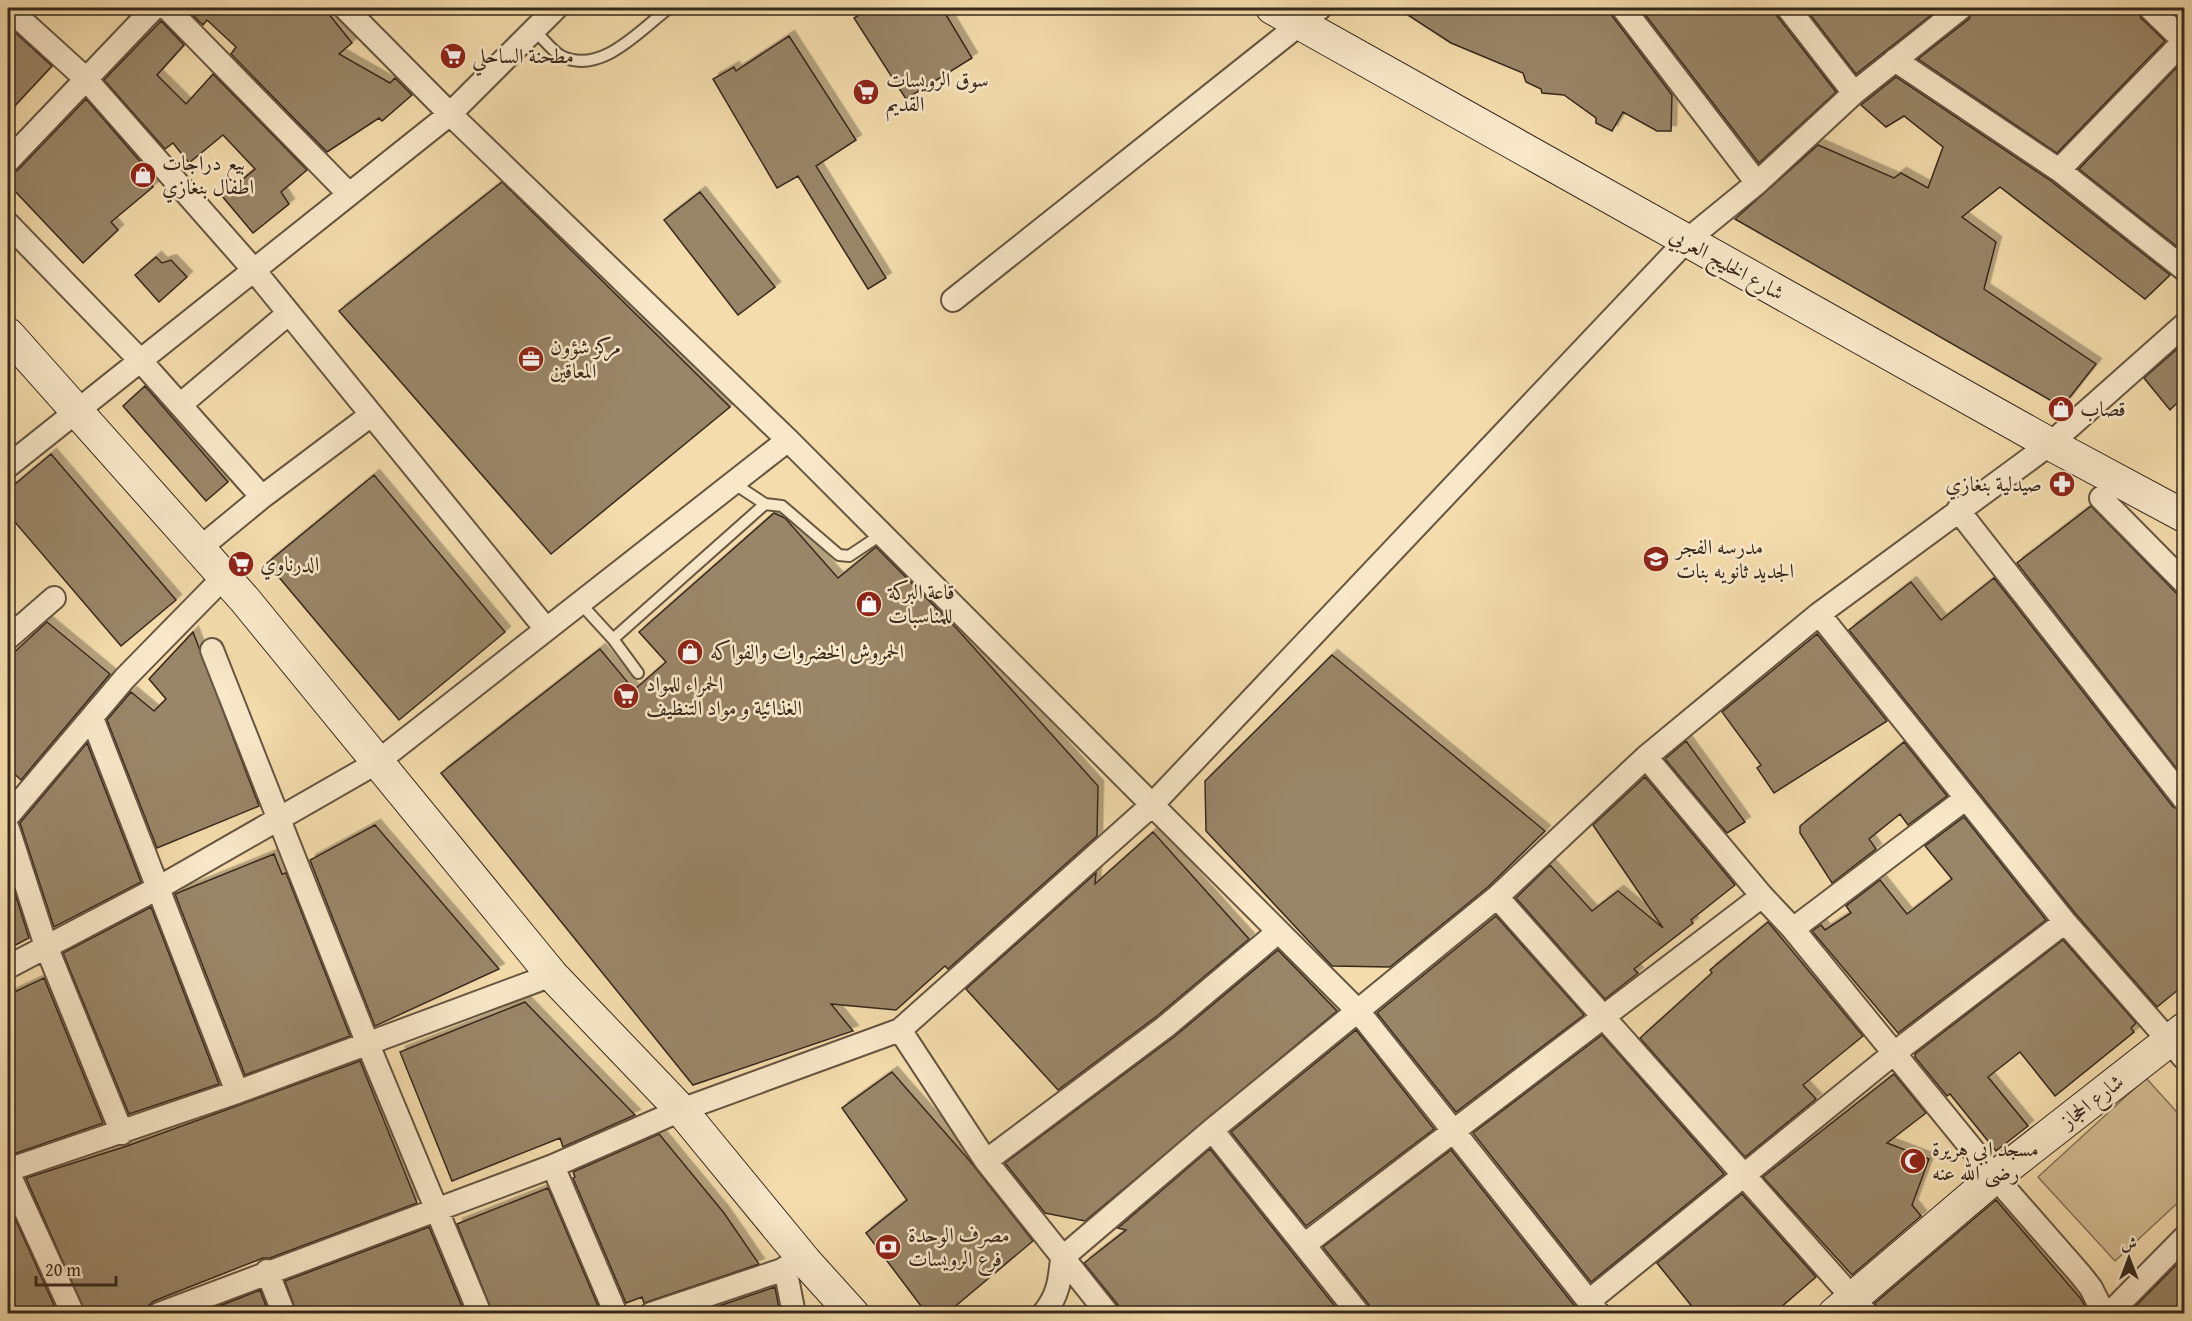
<svg xmlns="http://www.w3.org/2000/svg" width="2192" height="1321" viewBox="0 0 2192 1321" font-family="'Gentium Book Plus',Amiri,serif">
<defs>
<filter id="shadow"><feDropShadow dx="5.5" dy="-5.5" stdDeviation="0" flood-color="#0004"/></filter>
</defs>
<rect width="100%" height="100%" fill="#f4dcac"/>
<filter id="stains"><feTurbulence type="fractalNoise" baseFrequency=".00333" numOctaves="4"/><feColorMatrix values="0 0 0 0 .2 0 0 0 0 .09 0 0 0 0 .02 0 0 0 .5 -.17"/></filter>
<radialGradient id="worn" r=".72"><stop offset=".6" stop-color="#630" stop-opacity="0"/><stop offset="1" stop-color="#630" stop-opacity=".3"/></radialGradient>
<!-- green -->
<path fill="#d4bd94" stroke="#867258" stroke-width="1.5" d="M2146 1078 2184 1120V1197L2115 1261 2038 1177Z"/>
<!-- building -->
<path fill="#998667" stroke="#37281c" stroke-width="1.5" filter="url(#shadow)" d="M185 8H324L352 43 339 54 390 83 395 78 412 95 382 121 379 118 327 152 231 54 236 47 207 20 203 25Z
M871 8H942L972 58 906 99 854 18Z
M1397 8H1610L1612 16 1672 95 1671 131H1657L1623 112 1612 131 1596 123V118L1564 95 1542 93 1541 89 1526 82 1523 73 1451 43Z
M1640 8H1775L1777 16 1836 92 1759 163Z
M1805 8H1940L1856 74Z
M1974 8H2137L2141 18 2165 41 2057 153 1918 59 1969 19Z
M2169 8H2184V23Z
M161 21 184 45 157 75 186 104 213 74 307 170 281 192 289 204 253 233 222 196 255 169 223 135 189 163 173 143 165 149 104 80Z
M8 26 52 66 8 113Z
M789 36 856 140 816 166 886 278 868 289 798 176 777 188 713 79 734 67 736 71Z
M2184 60V252L2079 169Z
M1896 77 2051 181 2170 275 2145 299 2000 187 1962 217 1996 242 1984 289 2096 364 2062 407 1735 219 1818 145 1894 178 1901 173 1928 188 1943 147 1904 116 1886 127 1861 105Z
M86 99 144 166 139 171 153 187 111 222 118 230 83 263 12 188 8 176 18 170Z
M502 182 730 407 551 554 339 311Z
M700 192 775 287 738 315 664 220Z
M156 257 162 263 171 260 187 277 159 302 135 275Z
M2184 343V396L2170 410 2144 378Z
M145 386 228 482 206 501 123 406Z
M51 454 176 600 121 646 8 514V490Z
M374 475 505 632 399 720 267 563Z
M2091 506 2184 601V778L2017 563Z
M774 513 785 518 838 578 876 547 958 630 1098 786 1097 836 948 969 945 966 896 1010 831 1004 853 1031 693 1085 441 773 600 649 634 690 666 662 639 632Z
M1994 578 2173 807 2184 812V985L2157 1007 2075 913 1849 630 1911 582 1941 620Z
M47 622 110 674 21 780 8 768V658Z
M193 632 259 806 157 848 107 720 131 692 154 711 166 699 149 679Z
M1817 634 1887 721 1774 793 1757 768 1761 765 1722 712Z
M1332 655 1545 831 1488 887 1390 967 1332 966 1206 831 1205 781Z
M1686 741 1745 822 1727 833 1665 759Z
M1904 742 1947 796 1908 825 1900 814 1869 839 1876 849 1832 883 1800 833V826Z
M87 743 141 882 54 927 20 823Z
M1645 777 1735 885 1691 920 1693 923 1634 969 1638 973 1605 999 1516 898 1550 865 1592 911 1618 891 1663 928 1593 825Z
M1964 817 2046 920 1898 1033 1812 931 1821 925 1825 930 1851 913 1846 906 1880 880 1907 914 1952 879 1925 846Z
M375 825 499 969 375 1026 310 860Z
M1153 832 1249 939 1157 1016 1058 1090 966 989 1096 873 1095 884Z
M274 854 282 874 286 873 350 1036 245 1075 175 894Z
M8 871 29 938 8 949Z
M151 907 219 1084 129 1114 63 953Z
M1496 916 1584 1015 1456 1112 1377 1013Z
M1768 922 1863 1036 1803 1085 1816 1099 1745 1157 1640 1038 1712 973 1710 970Z
M2063 940 2136 1023 2131 1028 2134 1032 2055 1096 2020 1052 1988 1077 2028 1126 1996 1151 1950 1094 1947 1096 1915 1057V1054Z
M1278 950 1337 1011 1085 1221 1045 1213 1005 1163 1174 1037Z
M44 978 103 1123 8 1156V995Z
M525 1002 635 1115 563 1147 560 1138 452 1181 400 1052Z
M1356 1030 1434 1129 1306 1226 1231 1132Z
M1602 1035 1724 1174 1591 1282 1473 1133Z
M360 1061 417 1203 270 1258H263L154 1301 148 1306 146 1314H86L26 1178 127 1146Z
M892 1072 969 1160 1033 1241 946 1314H927L866 1233 907 1200 842 1108Z
M1894 1074 1926 1113 1887 1143 1929 1159 1912 1205 1921 1216 1852 1275 1763 1177Z
M659 1134 724 1213 759 1264 644 1303 642 1297 626 1303 573 1178 575 1177 573 1172Z
M1210 1149 1341 1314H1121L1119 1306 1084 1263 1126 1230 1118 1228Z
M1451 1150 1581 1314H1372L1370 1306 1323 1247Z
M548 1188 601 1313 493 1314 457 1224Z
M1742 1194 1816 1277 1773 1314H1698L1657 1263Z
M1996 1200 2081 1299 2089 1314H1880L1875 1303Z
M8 1203 58 1314H8Z
M429 1227 465 1314H297L285 1281Z
M2184 1257V1314H2128Z
M775 1287 780 1314H695Z
M260 1290 269 1314H199Z"/>
<g fill="none" stroke-linecap="round" stroke-linejoin="round">
<defs>
<path id="lane" d="M534 30C542 37 551 50 561 56 601 76 640 30 669 8
M733 483 765 504
M580 603 613 639 638 673
M613 639 765 504 782 506 839 555 849 556 882 534"/>
<path id="street" d="M8 8 85 78 253 269 546 629
M167 8 348 193
M345 8 450 114 788 440 1358 1011 1599 1314
M1623 8 1757 183
M1788 8 1854 93
M2150 8 2184 41
M1895 60 2059 170 2184 269
M8 161 154 8
M2059 170 2184 41
M8 224 139 359 262 497
M953 300 1320 8
M180 405 289 313
M8 466 450 114 556 8
M2101 498 2184 582
M1958 510 2184 799
M200 548 262 497 371 415
M1819 614 2065 922 2184 1058
M8 638 54 598
M212 650 367 1042 480 1314
M92 718 237 1092
M1646 757 1762 896 1793 929 1995 1177 2080 1274 2091 1288 2104 1314
M8 816 125 678 224 577
M8 829 46 946 122 1133
M1497 897 1867 1314
M1793 929 1965 799
M8 967 158 888 376 763 788 440
M900 1030 986 1161 1108 1314
M1212 1130 1359 1314
M986 1161 1165 1027 1278 932
M553 1166 616 1314
M8 1170 237 1092 552 975
M8 1172 73 1314
M1304 1245 1762 896
M785 1268 794 1314
M267 1271 284 1314
M1589 1301 1893 1054 2065 922
M159 1314 553 1166 681 1110 900 1030 1152 805 1686 241 1757 183 1854 93 1961 8
M651 1314 806 1262
M1043 1314C1058 1297 1060 1280 1062 1258L1212 1130 1497 897 1646 757 1819 614 2050 444 2184 325
M2109 1314 2184 1238"/>
<path id="secondary" d="M1272 8 2050 444 2184 516
M8 334 245 600 552 975 681 1110 806 1262 853 1314
M1834 1314 1995 1177 2184 1029"/>
</defs>
<!-- lane casing -->
<use href="#lane" stroke="#665540" stroke-width="14"/>
<!-- street casing -->
<use href="#street" stroke="#665540" stroke-width="26"/>
<!-- secondary casing -->
<use href="#secondary" stroke="#37281c" stroke-width="34"/>
<!-- lane -->
<use href="#lane" stroke="#f8e8c9" stroke-width="10"/>
<!-- street -->
<use href="#street" stroke="#f8e8c9" stroke-width="22"/>
<!-- secondary -->
<use href="#secondary" stroke="#f8e8c9" stroke-width="32"/>
</g>
<!-- icons -->
<defs>
<symbol id="supermarket-disc" viewBox="-11 -11 22 22"><circle r="9.5" fill="#8f2418" stroke="#f8e8c9"/><path d="M-6-5.5h2.5l.6 2H6L4.5 2H-2.5L-4.4-4H-6ZM-1.5 3.2a1.3 1.3 0 1 0 .1 0ZM3 3.2a1.3 1.3 0 1 0 .1 0Z" fill="#fff"/></symbol>
<symbol id="shop-disc" viewBox="-11 -11 22 22"><circle r="9.5" fill="#8f2418" stroke="#f8e8c9"/><path d="M-5-2.5h2.3a2.7 3.5 0 0 1 5.4 0H5L5.5 6h-11ZM-1.5-2.5h3a1.5 2.3 0 0 0-3 0Z" fill="#fff"/></symbol>
<symbol id="office-disc" viewBox="-11 -11 22 22"><circle r="9.5" fill="#8f2418" stroke="#f8e8c9"/><path d="M-6-3h4V-5.5h4V-3h4V5H-6ZM-1-4.5V-3h2v-1.5ZM-6 0V1H6V0Z" fill="#fff"/></symbol>
<symbol id="pharmacy-disc" viewBox="-11 -11 22 22"><circle r="9.5" fill="#8f2418" stroke="#f8e8c9"/><path d="M-2-6h4v4h4v4h-4v4h-4v-4h-4v-4h4Z" fill="#fff"/></symbol>
<symbol id="school-disc" viewBox="-11 -11 22 22"><circle r="9.5" fill="#8f2418" stroke="#f8e8c9"/><path d="M0-5L7-2L0 1L-7-2ZM-4 1L0 2.5L4 1V4Q0 6-4 4Z" fill="#fff"/></symbol>
<symbol id="mosque-disc" viewBox="-11 -11 22 22"><circle r="9.5" fill="#8f2418" stroke="#f8e8c9"/><path d="M3.5-4.9A6 6 0 1 0 3.5 4.9A5 5 0 1 1 3.5-4.9Z" fill="#fff"/></symbol>
<symbol id="bank-disc" viewBox="-11 -11 22 22"><circle r="9.5" fill="#8f2418" stroke="#f8e8c9"/><path d="M-6-4H6V4H-6ZM0-2.3a2.3 2.3 0 1 0 0 4.6a2.3 2.3 0 1 0 0-4.6Z" fill="#fff"/></symbol>
</defs>
<g fill-rule="evenodd">
<use href="#supermarket-disc" x="438" y="41" width="30" height="30"/>
<use href="#supermarket-disc" x="851" y="77" width="30" height="30"/>
<use href="#shop-disc" x="128" y="160" width="30" height="30"/>
<use href="#office-disc" x="516" y="344" width="30" height="30"/>
<use href="#shop-disc" x="2046" y="394" width="30" height="30"/>
<use href="#pharmacy-disc" x="2047" y="469" width="30" height="30"/>
<use href="#school-disc" x="1641" y="544" width="30" height="30"/>
<use href="#supermarket-disc" x="226" y="549" width="30" height="30"/>
<use href="#shop-disc" x="854" y="589" width="30" height="30"/>
<use href="#shop-disc" x="675" y="637" width="30" height="30"/>
<use href="#supermarket-disc" x="611" y="681" width="30" height="30"/>
<use href="#mosque-disc" x="1898" y="1146" width="30" height="30"/>
<use href="#bank-disc" x="873" y="1232" width="30" height="30"/>
</g>
<g text-anchor="middle" stroke-width="5" stroke-linejoin="round" paint-order="stroke">
<!-- poi labels -->
<g font-size="21" fill="#37281c" stroke="#f8e8c9" text-anchor="start">
<text x="472" y="63">مطحنة الساحلي</text>
<text x="886" y="87">سوق الرويسات<tspan x="886" dy="24">القديم</tspan></text>
<text x="162" y="170">بيع دراجات<tspan x="162" dy="24">اطفال بنغازي</tspan></text>
<text x="550" y="354">مركز شؤون<tspan x="550" dy="24">المعاقين</tspan></text>
<text x="2080" y="416">قصاب</text>
<text x="2042" y="491" text-anchor="end">صيدلية بنغازي</text>
<text x="1676" y="554">مدرسه الفجر<tspan x="1676" dy="24">الجديد ثانويه بنات</tspan></text>
<text x="260" y="571">الدرناوي</text>
<text x="888" y="599">قاعة البركة<tspan x="888" dy="24">للمناسبات</tspan></text>
<text x="710" y="659">الحمروش الخضروات والفواكه</text>
<text x="646" y="691">الحمراء للمواد<tspan x="646" dy="24">الغذائية و مواد التنظيف</tspan></text>
<text x="1932" y="1156">مسجد ابي هريرة<tspan x="1932" dy="24">رضى الله عنه</tspan></text>
<text x="908" y="1242">مصرف الوحدة<tspan x="908" dy="24">فرع الرويسات</tspan></text>
</g>
<!-- street labels -->
<g font-size="21" fill="#37281c" stroke="#f8e8c9">
<text transform="translate(1727 264) rotate(29)" y="7">شارع الخليج العربي</text>
<text transform="translate(2092 1101) rotate(-38)" y="7">شارع الحجاز</text>
</g>
</g>
<!-- margin -->
<rect width="2192" height="1321" fill="none" stroke="#f4dcac" stroke-width="30"/>
<rect x="9" y="9" width="2174" height="1303" fill="none" stroke="#37281c" stroke-width="3"/>
<rect x="15" y="15" width="2162" height="1291" fill="none" stroke="#37281c" stroke-width="1.5"/>
<!-- north arrow -->
<g transform="translate(2129 1258)" stroke="#f8e8c9" stroke-width="4.5" paint-order="stroke">
<path d="M0-4.5L10 22L0 15L-10 22Z" fill="#37281c"/>
<text y="-9" font-size="16" font-weight="bold" text-anchor="middle" fill="#37281c">ش</text>
</g>
<!-- scale -->
<path d="M36 1276v9h80v-9" fill="none" stroke="#37281c" stroke-width="3"/>
<text x="45" y="1276" font-size="18" fill="#37281c" stroke="#f8e8c9" stroke-width="4.5" paint-order="stroke">20 m</text>
<rect width="100%" height="100%" filter="url(#stains)"/>
<rect width="100%" height="100%" fill="url(#worn)"/>
</svg>
